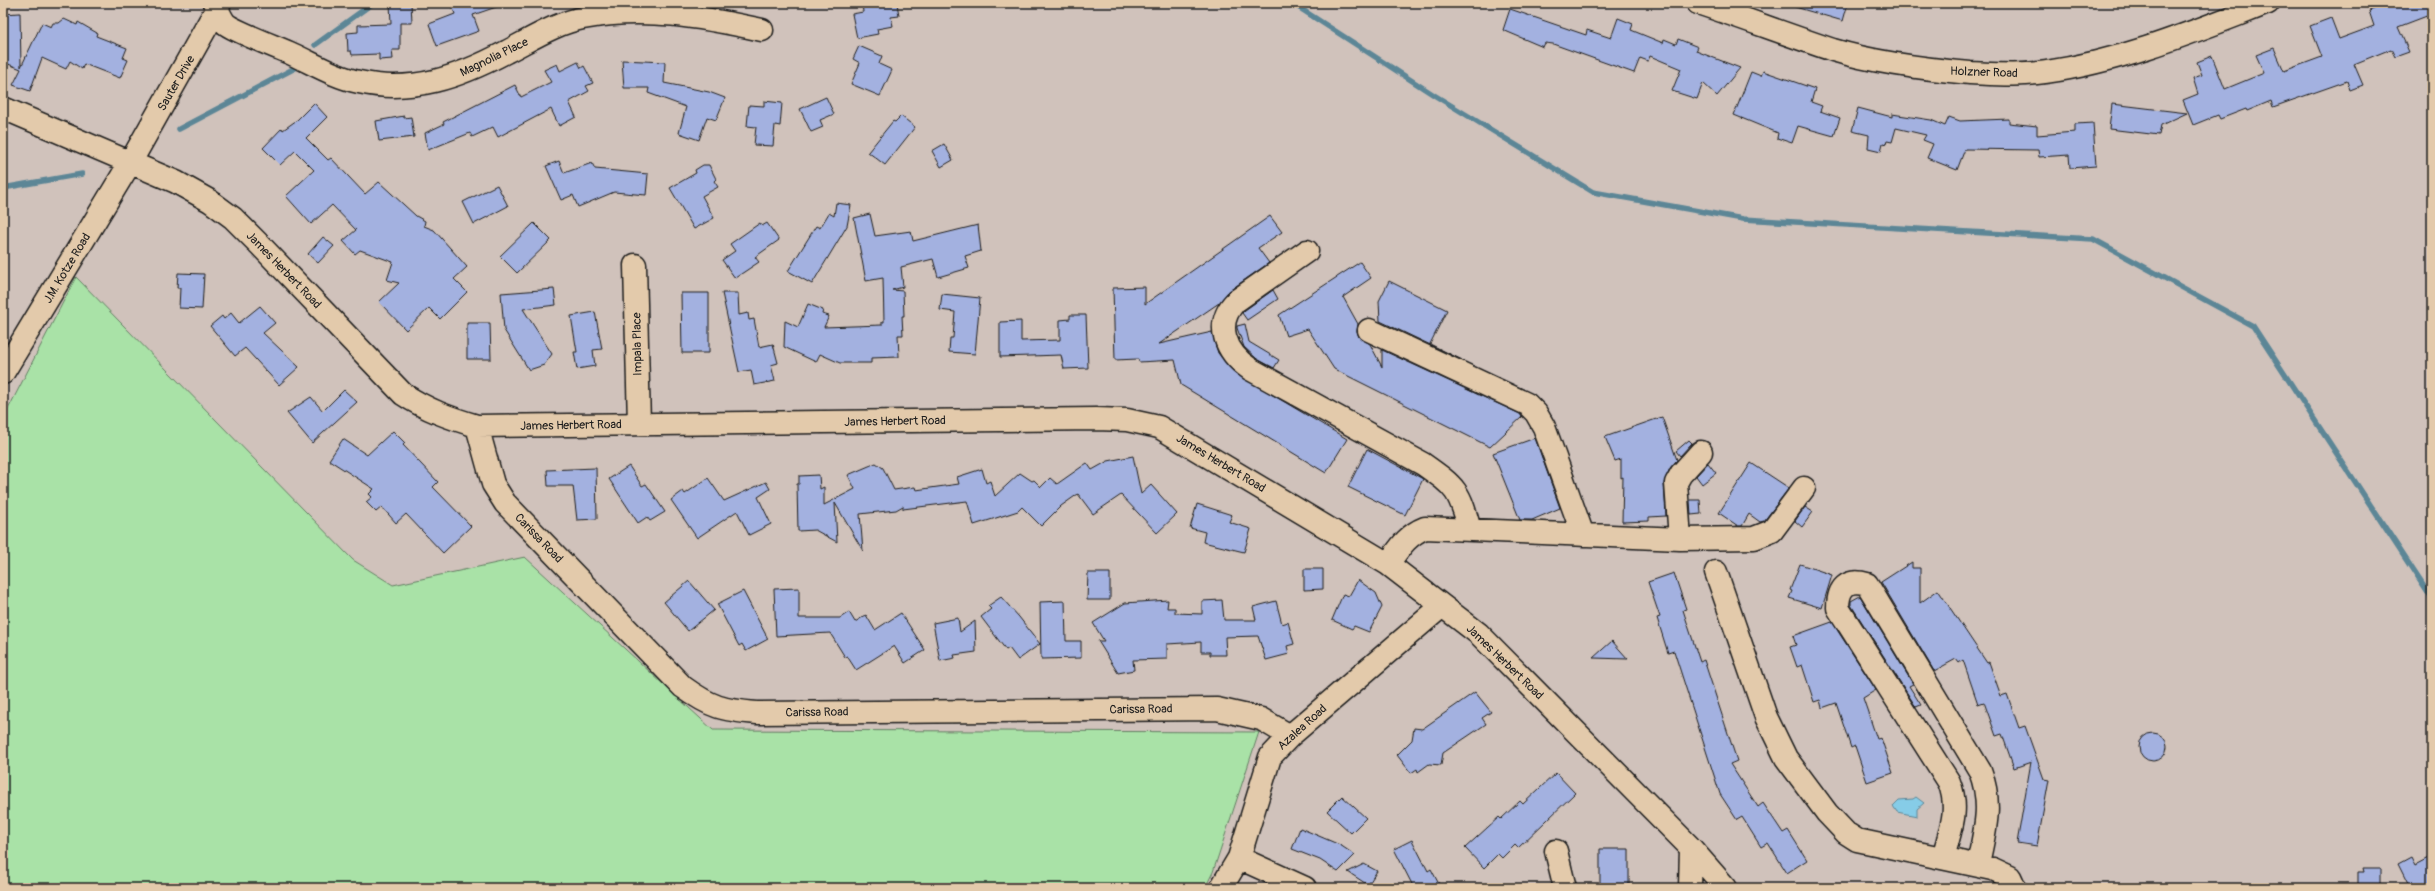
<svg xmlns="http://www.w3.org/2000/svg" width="2435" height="891" viewBox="0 0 2435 891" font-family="Pangolin,sans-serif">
<rect width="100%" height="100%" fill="#d0c2bb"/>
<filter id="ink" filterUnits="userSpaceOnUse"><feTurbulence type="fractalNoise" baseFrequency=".025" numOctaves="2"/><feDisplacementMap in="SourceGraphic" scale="8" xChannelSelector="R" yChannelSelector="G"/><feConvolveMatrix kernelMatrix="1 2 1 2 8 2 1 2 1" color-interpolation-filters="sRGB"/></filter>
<g filter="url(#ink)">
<!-- green -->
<path fill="#a9e2a7" stroke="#627f62" d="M76 277 353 560 393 585 525 557 713 730 1259 732 1213 872 1205 888H3V419Z"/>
<!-- water -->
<path fill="#86cce7" stroke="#5c8696" d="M1916 797 1924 803 1917 809V816L1897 812 1893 806 1899 800 1913 799Z"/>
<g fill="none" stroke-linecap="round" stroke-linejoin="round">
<!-- stream -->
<path stroke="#5c8696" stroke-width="5.5" d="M1292 3 1434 95 1593 192 1743 219 2093 239 2253 326 2432 599
M315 45 373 3
M179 129 295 68
M3 188 82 174"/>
</g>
<!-- building -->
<path fill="#a3b1e0" stroke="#1c1c1c" d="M390 3H411L412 23H400V50H392L393 59 379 60V54L352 55 351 51H348L347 33 358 32V25L391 24Z
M451 3H502V5L473 15 479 31 437 46 429 24 455 14Z
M862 3H897L899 16 891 17 893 26 877 29 878 34 857 38 852 14 863 12Z
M1795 3H1848L1843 21 1795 7Z
M2389 3H2432V14L2398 27 2409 52 2395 57 2391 49 2354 64 2363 85 2350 90 2347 81 2273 107 2271 101 2247 111 2246 109 2220 119 2218 115 2193 125 2183 100 2198 94 2193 78 2202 75 2197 62 2212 56 2225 89 2264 73 2256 55 2274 48 2284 71 2322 57 2310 26 2331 18 2339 39 2374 26 2369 11Z
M1510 9 1586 35 1587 30 1611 38 1618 18 1633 24 1631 30 1663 43 1664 39 1676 44 1678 39 1698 47 1696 51 1740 68 1717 96 1703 83 1697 99 1672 91 1681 69 1650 56 1648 61 1640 58 1634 73 1553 44 1545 43 1543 47 1503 30Z
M20 13 21 67 42 23 51 27 53 23H59L64 19 77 25 78 22 97 33 96 36 127 48 123 58 128 60 120 78 84 64 82 69 70 61 66 69 42 58 30 91 13 85 21 69 3 62V14Z
M859 46 882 56 879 64 892 70 880 96 851 84 860 63 853 59Z
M622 60 665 62 664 83 709 92 725 98 716 120 707 117 699 140 679 133 686 107 648 93 649 88H624Z
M578 62 581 68 584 66 593 83 586 86 589 91 569 102 576 117 559 126 551 109 498 137 493 127 472 137 470 133 428 150 425 133 444 124 443 122 515 85 521 97 551 82 544 70 557 64 560 71Z
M1763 71 1815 89 1811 102 1822 106 1820 111 1840 118 1834 136 1798 126 1792 143 1777 138 1778 133 1734 115 1751 72 1761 76Z
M826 97 834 114 820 120 823 127 811 132 800 109Z
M764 101 782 103 780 126 775 125 773 146 754 145 756 127 747 126 749 105 764 106Z
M314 103 327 117 306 138 328 160 331 158 365 194 379 182 416 216 425 221 424 226 434 230 467 267 454 279 467 292 440 319 429 308 406 330 379 302 399 283 387 280 393 262 360 250 355 254 343 241 356 230 332 205 311 224 286 196 314 170 295 151 280 165 263 148 282 128 283 130 297 120Z
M2112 104 2187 113 2161 125 2159 135 2109 129Z
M1858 108 1892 117V114L1931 120 1945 126 1949 117 1960 121 2009 119V123L2037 126V135L2075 132V124L2093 123 2096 166 2070 168 2069 155 2039 157 2038 150 1965 149 1957 170 1927 158 1933 144 1923 140 1926 135 1896 128 1892 142 1887 141 1886 144 1883 143 1881 151 1868 148 1869 135 1852 131Z
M404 116V118L411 117 414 137 379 141 376 121Z
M901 116 915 127 885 165 868 152 893 121 895 122Z
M944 144 953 160 941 167 932 151Z
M559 161 564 173 592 163 595 169 648 174 646 195 614 192 578 207 573 195 561 200 546 166Z
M703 165H709L716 179 714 181 718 187 702 196 714 218 694 229 670 188 696 173 695 170Z
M497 185 508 206 474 224 463 202Z
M836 203 851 205 847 226 812 284 788 271 816 226 820 228 829 213 834 216Z
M870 214 875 236 911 231 913 241 978 225 981 251 965 256 969 268 938 277 933 259 901 267 903 287 892 290 903 291 904 316H902L903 335H898L899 357 871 358V363H840L820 354 816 362 784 347 785 321 798 327 808 304 823 310 822 314 829 316 824 327 882 325V322H884L883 278 866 281 854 218Z
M1270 216 1282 232 1258 248 1269 263 1229 291 1219 303 1159 344 1212 332 1218 353 1234 372 1347 439 1326 473 1181 385 1175 360 1139 362 1138 359 1115 360 1113 288 1145 287V304Z
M534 223 551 240 517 273 500 256Z
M760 223 762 226 767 223 779 240 755 257 759 262 735 278 722 260 735 251 730 244Z
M323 237 334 246 318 263 308 254Z
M1360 262 1371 278 1343 297 1358 324 1357 331 1359 337 1370 344 1382 367V350L1520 414 1522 417 1490 447 1334 369 1308 329 1286 336 1279 315Z
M178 273 204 274 202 309 179 308 180 288H177Z
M1389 281 1447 310 1430 344 1462 360 1380 321 1379 301Z
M554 289 556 305 523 309 552 354 544 365 529 370 504 330 501 293Z
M1273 290 1278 299 1247 320 1242 313 1245 310Z
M681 293H709V353H682Z
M722 293H738L739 315 748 313 749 320 754 319 759 347 773 344 778 363 771 365 775 381 754 385 751 370 739 372Z
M942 294 980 298 975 354 949 352 950 338H953L955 312 940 310Z
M260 306 275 323 263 333 299 367 279 385 245 348 235 356 210 326 222 316 224 319 231 313 239 323Z
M595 312 602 349 593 350 595 366 577 369 574 352H577L571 316Z
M1070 315H1086L1088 368 1064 369 1061 355 1000 357V322L1021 321V341L1060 340V320L1070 319Z
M467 323H490L491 359H467Z
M1245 324 1249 342 1279 360 1274 368 1257 359 1244 347 1237 328V326Z
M344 390 357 402 312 443 287 413 311 397 323 411Z
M1662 417 1677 460 1670 468 1664 483 1666 516 1649 517V521L1622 522 1623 477 1621 478V459L1615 461 1605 437Z
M393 431 405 443 403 445 438 482 433 487 471 526 443 553 406 514 396 523 382 507 376 512 366 502 372 497 369 494 374 489 329 460 343 439 367 455Z
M1535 438 1560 508 1532 520H1520L1493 453Z
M1689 440 1692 443 1680 456 1676 451Z
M1367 449 1423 479 1405 515 1348 487Z
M1133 456 1141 494 1151 485 1177 514 1157 533 1121 495 1093 514 1078 494 1061 506 1041 526 1022 507 1018 511 974 525 967 501 903 509V506L896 510 860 514 863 551 835 503 837 542 815 530 798 531 797 484H799V476L819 475 820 489 824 487V505L855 489 848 475 876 463 883 468 894 490 915 487 916 490 959 484 957 477 982 469 986 483 990 481 995 496 1020 473 1032 481 1034 480 1041 487 1050 478 1057 484 1087 463 1092 470 1108 461Z
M1708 463 1716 473 1702 484 1696 476Z
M1751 463 1789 488 1764 521 1760 522 1749 514 1742 526H1738L1719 513Z
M629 466 642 486 646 484 665 512 650 521 647 517 638 523 609 479Z
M596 468 597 519 577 520 573 486H548L547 470Z
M708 478 724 501 766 482 770 489 758 497 771 524 749 535 737 511 697 538 671 500 683 491 685 494Z
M1690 500H1700L1701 514 1691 515Z
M1197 504 1232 515 1229 522 1251 529 1244 552 1203 542 1205 532 1190 528Z
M1805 507 1813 512 1802 527 1795 521Z
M1912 562V568H1920V603L1938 590 1987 663 1989 662 2001 696 2007 694 2019 728 2025 726 2044 779 2049 780 2037 846 2017 843 2031 762 2014 768 2002 734 1996 736 1984 702 1978 704 1963 660 1959 663 1956 659 1934 671 1881 582Z
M1800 564 1832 575 1822 608 1789 598 1792 591 1790 590Z
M1304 569H1323V589L1304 590Z
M1088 573H1110V600H1087Z
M1674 573 1686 609 1683 610 1700 662 1704 660 1737 761 1730 764 1758 807 1763 803 1783 833 1788 830 1807 860 1787 873 1768 843 1761 847 1742 817 1737 820 1720 794 1674 651 1668 653 1657 618 1660 617 1648 582Z
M1358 580 1376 593 1382 607 1369 632 1354 626 1352 629 1332 620 1343 594 1349 596Z
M689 581 714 610 688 631 664 602Z
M799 588V618H840L849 612 855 622 866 615 875 630 901 613 925 650 905 663 894 646 856 670 847 656 845 657 830 633 776 636 774 589Z
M743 591 768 639 746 651 742 644 739 646 717 604Z
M1860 596 1913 684 1909 686 1921 705 1916 707 1851 605V601Z
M1001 597 1019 617 1040 644 1018 660 1009 648 1006 650 981 617 991 609 988 606Z
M1168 600 1167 608H1175V613L1202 614V601L1222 600 1224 620H1256L1253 607 1276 601 1282 624 1288 622 1294 644 1287 646 1289 654 1266 660 1258 636 1225 637 1226 655H1210V652H1201V642L1167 644V659L1133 660 1134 670 1118 673 1098 641H1104L1093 623 1125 603Z
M1065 601 1066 641H1081V658L1041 659 1040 602Z
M958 618 960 632 975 621 976 652 954 655 955 658 940 661 933 623Z
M1832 622 1876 690 1863 698 1877 739 1881 738 1893 773 1867 782 1855 746 1851 748 1836 703 1822 708 1820 700 1814 702 1802 665 1797 667 1790 647 1796 645 1793 636Z
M1612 641 1628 659 1593 658Z
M1475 692 1491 712 1482 718 1486 724 1443 753 1441 765 1429 764 1418 772 1417 769 1411 773 1397 755 1412 740 1414 728 1422 729Z
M2139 747a14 14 0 1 1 28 0a14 14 0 1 1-28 0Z
M1556 773 1575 793 1518 848 1515 845 1502 858 1498 854 1484 868 1465 848 1499 817 1501 819 1520 801 1523 804Z
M1342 796 1366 818 1351 833 1327 811Z
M1300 828 1340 845 1355 855 1338 872 1320 860 1292 849Z
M1412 840 1428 871 1431 869 1441 888H1414L1394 849Z
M1600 849H1629V888H1600Z
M2432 856V888H2410L2398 864 2411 857 2415 865Z
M1364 864 1377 871 1368 885 1348 872Z
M2363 868H2380V888H2358V872H2364Z"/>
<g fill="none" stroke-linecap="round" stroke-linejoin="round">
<defs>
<path id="minor" d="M214 3C218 9 221 19 226 24 234 31 279 48 292 54 314 64 335 77 359 82 412 94 459 77 506 52 530 40 556 23 583 18 643 6 702 17 762 30
M1698 3C1743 18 1788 35 1833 50 1876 63 1925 69 1970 73 1995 74 2021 76 2046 72 2123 61 2195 31 2268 3
M3 108 176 182 210 201 233 218 260 245 403 394C427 410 450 418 477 426L1096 419 1127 420 1159 427 1388 564 1479 634 1691 848 1726 888
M1307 251 1236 301C1213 324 1226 353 1250 369L1423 464C1457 488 1459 490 1470 530
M635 265 639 424
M1369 330 1527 404 1536 413 1544 427 1583 535
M3 373 130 163 220 3
M477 426 493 484 505 503 683 687C712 708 723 710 757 713L1217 709 1261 719 1290 736
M1680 539 1676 483 1681 474 1701 452
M1388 564C1399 549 1407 535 1425 528L1680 539 1754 538 1772 531 1804 488
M1716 572 1766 717 1786 758 1827 813 1846 833 1857 840 1993 869 2010 877 2015 888
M1556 851 1565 888
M1239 858 1305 888
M1943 858C1950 830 1960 810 1949 782L1838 608C1838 588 1847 578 1867 584L1980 771C1993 805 1985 829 1978 864
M1221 888 1239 858 1270 757 1290 736 1442 606
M1690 888 1691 848"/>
</defs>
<!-- minor casing -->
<use href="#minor" stroke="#1c1c1c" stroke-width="25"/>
<!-- minor -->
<use href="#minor" stroke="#e3caab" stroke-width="22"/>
</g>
</g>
<g text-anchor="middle" stroke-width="3" stroke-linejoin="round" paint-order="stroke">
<!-- street labels -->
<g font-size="12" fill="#1c1c1c" stroke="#e3caab">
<text transform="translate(494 57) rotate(-26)" y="4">Magnolia Place</text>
<text transform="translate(1984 72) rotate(2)" y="4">Holzner Road</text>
<text transform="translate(176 83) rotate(-60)" y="4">Sauter Drive</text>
<text transform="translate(67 268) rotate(-59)" y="4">J.M. Kotze Road</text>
<text transform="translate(284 270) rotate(46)" y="4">James Herbert Road</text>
<text transform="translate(637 344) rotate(-91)" y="4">Impala Place</text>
<text transform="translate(895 421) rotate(-1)" y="4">James Herbert Road</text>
<text transform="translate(571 425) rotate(-1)" y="4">James Herbert Road</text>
<text transform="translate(1221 463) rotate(31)" y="4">James Herbert Road</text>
<text transform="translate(539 538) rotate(46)" y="4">Carissa Road</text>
<text transform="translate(1505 662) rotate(44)" y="4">James Herbert Road</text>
<text transform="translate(1141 709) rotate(-1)" y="4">Carissa Road</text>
<text transform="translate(817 712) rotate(-1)" y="4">Carissa Road</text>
<text transform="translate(1302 727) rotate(-42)" y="4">Azalea Road</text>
</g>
</g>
<!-- margin -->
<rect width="2435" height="891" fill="none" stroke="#e3caab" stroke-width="16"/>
<rect x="8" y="8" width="2419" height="875" fill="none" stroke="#1c1c1c" stroke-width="1.5" filter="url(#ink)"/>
</svg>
